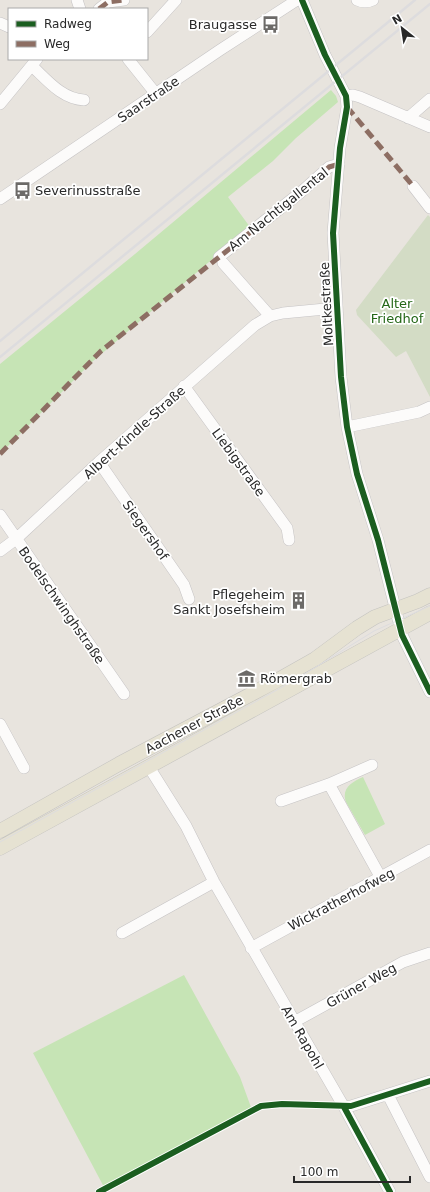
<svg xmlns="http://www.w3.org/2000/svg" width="430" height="1192" viewBox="0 0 430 1192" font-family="'DejaVu Sans',sans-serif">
<rect width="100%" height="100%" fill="#e8e4de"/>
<!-- green -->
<path fill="#c6e4b5" d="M331 90 336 96 338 102 296 138 273 161 228 197 250 227 92 362 0 454V364L135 254Z
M363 777 385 824 365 835 346 802C341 788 352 782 363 777Z
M184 975 240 1077 252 1110 105 1189 33 1053Z"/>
<!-- cemetery -->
<path fill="#d3dcc5" d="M428 215 430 217V397L406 351 396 357 357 315 356 310Z"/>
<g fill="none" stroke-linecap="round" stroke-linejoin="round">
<defs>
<path id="minor" d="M77 0 80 9
M302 0 325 55 346 96 347 107 340 148 333 233 341 377 347 427 357 474 378 540 402 635 430 692
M357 0C363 3 367 3 373 0
M99 9 108 2 124 0
M0 23 9 27
M147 32 176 0
M128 59 156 94
M32 66C47 80 62 99 84 100
M346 96 353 95 360 97 430 127
M0 104 37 59
M408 118 430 99
M413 186 430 208
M0 199 220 50 297 0
M219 257 301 192 329 167 339 164
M223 263 270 316
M184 386 287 528 289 540
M347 427 419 412 430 407
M99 462 184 585 189 599
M0 515 124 694
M0 551 16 539 99 462 255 325 270 316 283 313 336 308
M0 724 24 768
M149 767 186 826 214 882 344 1107 390 1192
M329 784 381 878
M281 801 329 784 372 765
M122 933 214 882
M251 948 430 850
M294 1022 403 962 430 953
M388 1095 430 1177
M344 1107 351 1106 430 1081"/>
<path id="major" d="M0 831 119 764 276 681 315 659 357 628 375 617 418 601 430 595
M0 848 430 613"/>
</defs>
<!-- minor casing -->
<use href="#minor" stroke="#c5c3c4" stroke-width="12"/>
<!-- major casing -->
<use href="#major" stroke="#c4c3c0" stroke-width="15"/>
<!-- minor -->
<use href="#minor" stroke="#fcfbfa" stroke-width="11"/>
<!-- major -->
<use href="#major" stroke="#e6e2d2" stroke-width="14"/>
<!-- tram -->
<path stroke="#dddcde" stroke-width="1" d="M0 842 295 680 374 631 430 606"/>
<!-- rail -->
<path stroke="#dddcde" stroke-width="2.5" d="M0 341 415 0
M0 357 430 4"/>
<!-- quiet -->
<path stroke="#8d6e63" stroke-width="5" stroke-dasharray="10 5" stroke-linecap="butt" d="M99 9 108 2 124 0
M347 107 413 186
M0 454 101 351 301 192 329 167 339 164"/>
<defs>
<path id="cycleway" d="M302 0 325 55 346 96 347 107 340 148 333 233 341 377 347 427 357 474 378 540 402 635 430 692
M344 1107 390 1192
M99 1192 261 1106 282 1104 351 1106 430 1081"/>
</defs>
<!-- cycleway casing -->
<use href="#cycleway" stroke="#fff" stroke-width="8"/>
<!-- cycleway -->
<use href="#cycleway" stroke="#1b5e20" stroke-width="6"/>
</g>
<!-- icons -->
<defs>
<symbol id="bus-bare" viewBox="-9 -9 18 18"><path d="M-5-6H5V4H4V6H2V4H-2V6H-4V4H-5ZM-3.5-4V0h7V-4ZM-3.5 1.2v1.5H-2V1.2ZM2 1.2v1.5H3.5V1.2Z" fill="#6c6a68" stroke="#fff" stroke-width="2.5" paint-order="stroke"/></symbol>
<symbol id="building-bare" viewBox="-9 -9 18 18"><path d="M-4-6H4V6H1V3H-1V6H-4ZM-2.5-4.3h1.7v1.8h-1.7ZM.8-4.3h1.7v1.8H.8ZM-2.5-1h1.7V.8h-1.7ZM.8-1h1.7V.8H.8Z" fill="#6c6a68" stroke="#fff" stroke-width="2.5" paint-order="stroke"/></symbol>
<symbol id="museum-bare" viewBox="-9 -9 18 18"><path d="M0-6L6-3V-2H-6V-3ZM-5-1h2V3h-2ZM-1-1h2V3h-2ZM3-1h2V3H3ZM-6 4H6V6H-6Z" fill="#6c6a68" stroke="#fff" stroke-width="2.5" paint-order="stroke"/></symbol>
</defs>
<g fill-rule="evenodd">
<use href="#bus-bare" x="258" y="12" width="25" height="25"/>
<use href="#bus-bare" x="10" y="178" width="25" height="25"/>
<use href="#building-bare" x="286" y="588" width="25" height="25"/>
<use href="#museum-bare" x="234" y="666" width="25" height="25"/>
</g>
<g text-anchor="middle" stroke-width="3.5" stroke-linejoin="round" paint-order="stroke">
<!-- poi labels -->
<g font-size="13" fill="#292929" stroke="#fff" text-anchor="end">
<text x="257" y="29">Braugasse</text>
<text x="35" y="195" text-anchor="start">Severinusstraße</text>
<text x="285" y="599">Pflegeheim<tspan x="285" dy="15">Sankt Josefsheim</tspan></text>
<text x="260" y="683" text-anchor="start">Römergrab</text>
</g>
<!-- street labels -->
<g font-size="13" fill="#292929" stroke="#fff">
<text transform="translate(148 99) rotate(-34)" y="5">Saarstraße</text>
<text transform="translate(278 209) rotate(-39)" y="5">Am Nachtigallental</text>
<text transform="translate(326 304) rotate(-93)" y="5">Moltkestraße</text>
<text transform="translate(134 432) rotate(-42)" y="5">Albert-Kindle-Straße</text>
<text transform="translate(239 462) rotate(54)" y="5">Liebigstraße</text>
<text transform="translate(146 530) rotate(55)" y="5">Siegershof</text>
<text transform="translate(62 605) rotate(55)" y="5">Bodelschwinghstraße</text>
<text transform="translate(194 724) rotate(-28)" y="5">Aachener Straße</text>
<text transform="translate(341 899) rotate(-28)" y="5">Wickratherhofweg</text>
<text transform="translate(361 985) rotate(-29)" y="5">Grüner Weg</text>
<text transform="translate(303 1037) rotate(60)" y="5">Am Rapohl</text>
</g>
<!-- park labels -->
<g font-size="13" fill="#246717" stroke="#fff">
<text x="397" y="308">Alter<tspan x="397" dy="15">Friedhof</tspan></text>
</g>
</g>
<!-- legend -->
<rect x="8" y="8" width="140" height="52" fill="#ffffff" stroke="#a9a9a9"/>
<rect x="16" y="21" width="20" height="6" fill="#1b5e20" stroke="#a9a9a9"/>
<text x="44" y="28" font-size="12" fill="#292929">Radweg</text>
<rect x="16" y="41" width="20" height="6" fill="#8d6e63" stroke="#a9a9a9"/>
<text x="44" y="48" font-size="12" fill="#292929">Weg</text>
<!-- north arrow -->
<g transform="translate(402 28) rotate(330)" stroke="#ffffff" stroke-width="3" paint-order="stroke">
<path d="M0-3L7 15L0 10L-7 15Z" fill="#292929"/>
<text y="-6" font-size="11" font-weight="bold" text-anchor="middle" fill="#292929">N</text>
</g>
<!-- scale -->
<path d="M294 1176v6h116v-6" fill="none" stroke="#292929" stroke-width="2"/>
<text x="300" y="1176" font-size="12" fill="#292929" stroke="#ffffff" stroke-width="3" paint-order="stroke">100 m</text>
</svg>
